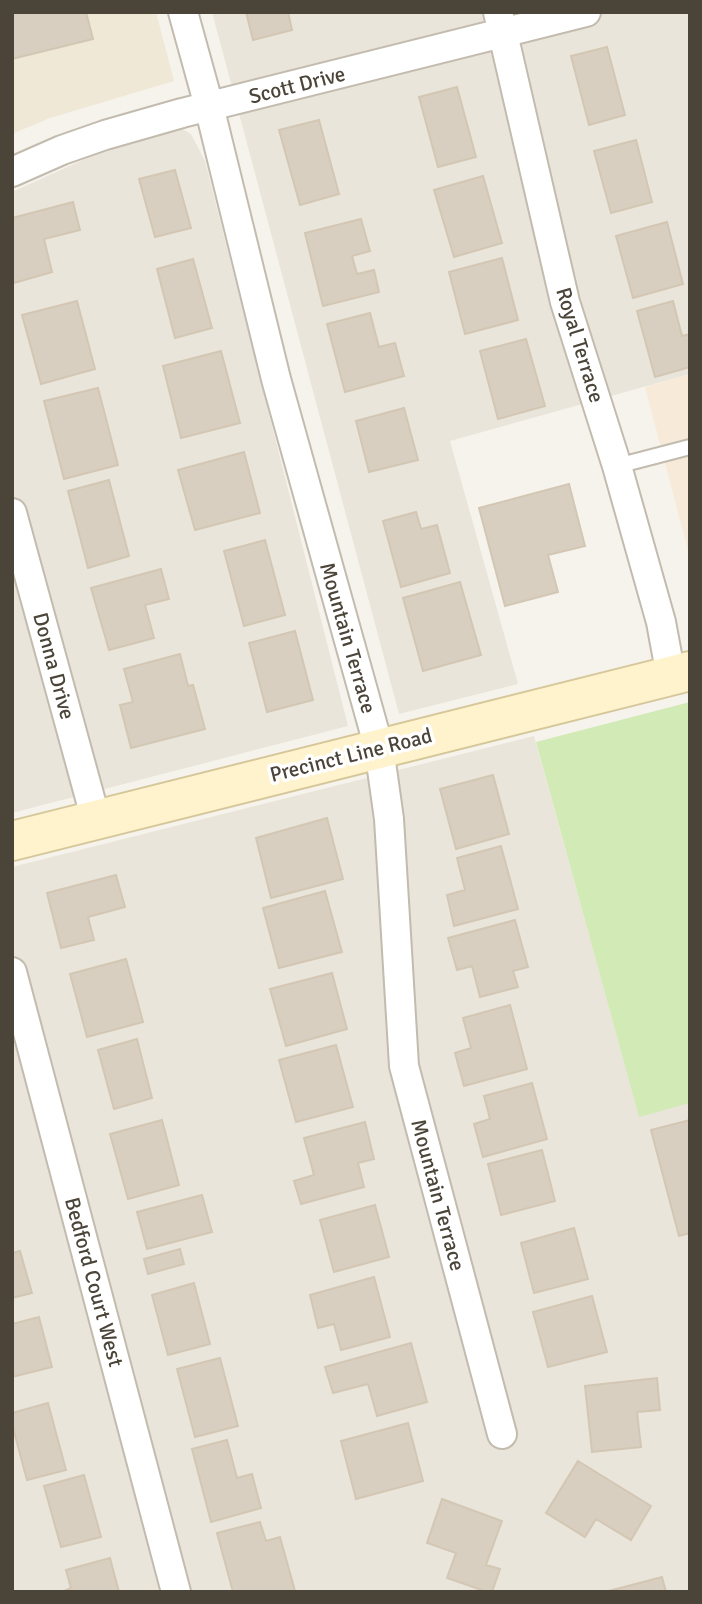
<svg xmlns="http://www.w3.org/2000/svg" width="702" height="1604" viewBox="0 0 702 1604" font-family="Signika,sans-serif">
<rect width="100%" height="100%" fill="#f6f3ec"/>
<!-- residential -->
<path fill="#eae5da" d="M212 12H690V374L450 441 518 684 399 714Z
M177 126 191 134 205 161 348 726 12 813V192L107 149Z
M534 736 639 1116 690 1103V1592H12V867Z"/>
<!-- commercial -->
<path fill="#f7ead8" d="M690 374V558L645 387Z"/>
<!-- education -->
<path fill="#efe8d6" d="M12 12H156L174 81 50 118 12 134Z"/>
<!-- green -->
<path fill="#d2eab5" d="M690 702V1103L639 1117 536 742Z"/>
<!-- building -->
<path fill="#d8cfc1" stroke="#d3c7b4" stroke-width="2" d="M12 12H86L93 39 12 59Z
M246 12H288L292 30 253 40Z
M607 47 625 115 589 125 571 56Z
M457 87 476 157 438 167 419 97Z
M319 120 339 194 300 205 279 130Z
M636 140 652 202 611 213 594 151Z
M175 170 191 228 155 237 139 179Z
M483 176 502 243 454 257 434 190Z
M73 202 80 230 44 239 52 272 14 283 12 275V218Z
M361 219 370 251 352 256 357 274 374 270 379 292 323 306 305 233Z
M667 222 683 284 633 298 616 236Z
M502 258 518 320 465 334 449 272Z
M193 259 212 328 175 338 157 269Z
M77 301 95 369 41 384 22 315Z
M673 301 682 336 690 334V367L655 377 637 311Z
M370 313 379 347 395 343 404 376 345 392 327 324Z
M526 339 545 406 498 419 480 351Z
M221 351 240 423 181 438 163 366Z
M98 388 118 465 64 479 44 401Z
M404 408 418 460 369 472 356 421Z
M244 452 260 513 195 530 178 470Z
M109 480 129 556 88 568 68 491Z
M569 484 585 546 548 555 558 592 505 606 479 508Z
M416 512 421 529 437 525 450 573 401 587 383 521Z
M265 540 285 615 244 626 224 551Z
M161 569 169 599 145 605 154 638 109 650 91 588Z
M460 582 481 655 423 671 403 598Z
M295 631 313 700 267 712 249 643Z
M180 654 188 686 193 685 205 729 131 748 120 705 133 702 124 669Z
M493 775 509 834 456 849 440 789Z
M327 818 343 879 271 898 256 838Z
M501 846 518 909 454 926 447 895 465 890 457 858Z
M116 875 125 907 88 917 94 940 61 948 47 893Z
M325 891 342 952 279 968 263 908Z
M515 920 528 967 513 971 518 987 480 997 472 966 457 970 448 938Z
M126 959 143 1022 87 1037 70 974Z
M332 973 347 1029 286 1046 270 989Z
M510 1005 527 1069 464 1086 455 1053 471 1048 463 1018Z
M137 1039 152 1098 114 1109 98 1050Z
M336 1045 353 1107 296 1122 279 1060Z
M532 1083 547 1139 483 1157 474 1124 490 1119 484 1096Z
M162 1120 179 1185 128 1199 110 1134Z
M690 1120V1233L679 1236 651 1130Z
M365 1122 374 1159 358 1163 364 1187 301 1204 294 1181 314 1175 304 1138Z
M542 1150 555 1201 501 1215 488 1164Z
M202 1195 212 1232 147 1249 137 1212Z
M375 1205 389 1257 334 1272 320 1220Z
M574 1228 588 1279 534 1293 521 1243Z
M180 1249 184 1264 148 1274 144 1259Z
M20 1251 32 1293 12 1298V1253Z
M374 1277 390 1337 341 1350 334 1324 318 1328 310 1295Z
M194 1283 210 1344 168 1355 152 1295Z
M592 1296 607 1352 548 1367 533 1312Z
M39 1317 52 1367 12 1377V1324Z
M411 1343 427 1402 377 1416 368 1384 333 1393 325 1367Z
M220 1358 238 1426 195 1437 177 1369Z
M657 1378 660 1410 637 1412 641 1447 592 1452 585 1386Z
M48 1403 66 1470 27 1480 12 1424V1413Z
M408 1423 423 1481 356 1499 341 1441Z
M227 1440 237 1478 252 1474 261 1508 211 1522 192 1449Z
M578 1461 651 1506 631 1540 596 1519 585 1537 546 1513Z
M84 1475 101 1537 61 1547 44 1486Z
M442 1499 502 1521 486 1565 500 1569 492 1592H487L447 1578 456 1553 427 1543Z
M260 1522 266 1541 280 1537 295 1591 233 1592 217 1533Z
M110 1558 119 1592H62L71 1588 66 1570Z
M662 1577 666 1592H605Z"/>
<g fill="none" stroke-linecap="round" stroke-linejoin="round">
<defs>
<path id="lane" d="M617 466 690 447"/>
<path id="street" d="M183 12 209 106 276 379 379 748 389 819 404 1066 502 1434
M498 12 565 302 617 466 661 622 671 676
M12 172 62 150 105 135 182 113 586 12
M12 513 96 820
M12 972 176 1592"/>
<path id="secondary" d="M12 841 690 671"/>
</defs>
<!-- lane casing -->
<use href="#lane" stroke="#c2bbae" stroke-width="18"/>
<!-- street casing -->
<use href="#street" stroke="#c2bbae" stroke-width="32"/>
<!-- secondary casing -->
<use href="#secondary" stroke="#d6c79b" stroke-width="42"/>
<!-- lane -->
<use href="#lane" stroke="#fff" stroke-width="14"/>
<!-- street -->
<use href="#street" stroke="#fff" stroke-width="28"/>
<!-- secondary -->
<use href="#secondary" stroke="#fff3cd" stroke-width="38"/>
</g>
<g text-anchor="middle" stroke-width="7" stroke-linejoin="round" paint-order="stroke">
<!-- street labels -->
<g font-size="21" fill="#4b4439" stroke="#fff">
<text transform="translate(297 85) rotate(-14)" y="7">Scott Drive</text>
<text transform="translate(580 345) rotate(73)" y="7">Royal Terrace</text>
<text transform="translate(348 638) rotate(74)" y="7">Mountain Terrace</text>
<text transform="translate(54 666) rotate(75)" y="7">Donna Drive</text>
<text transform="translate(351 755) rotate(-14)" y="7">Precinct Line Road</text>
<text transform="translate(438 1195) rotate(75)" y="7">Mountain Terrace</text>
<text transform="translate(94 1282) rotate(75)" y="7">Bedford Court West</text>
</g>
</g>
<!-- border -->
<rect width="702" height="1604" fill="none" stroke="#4b4439" stroke-width="28"/>
</svg>
